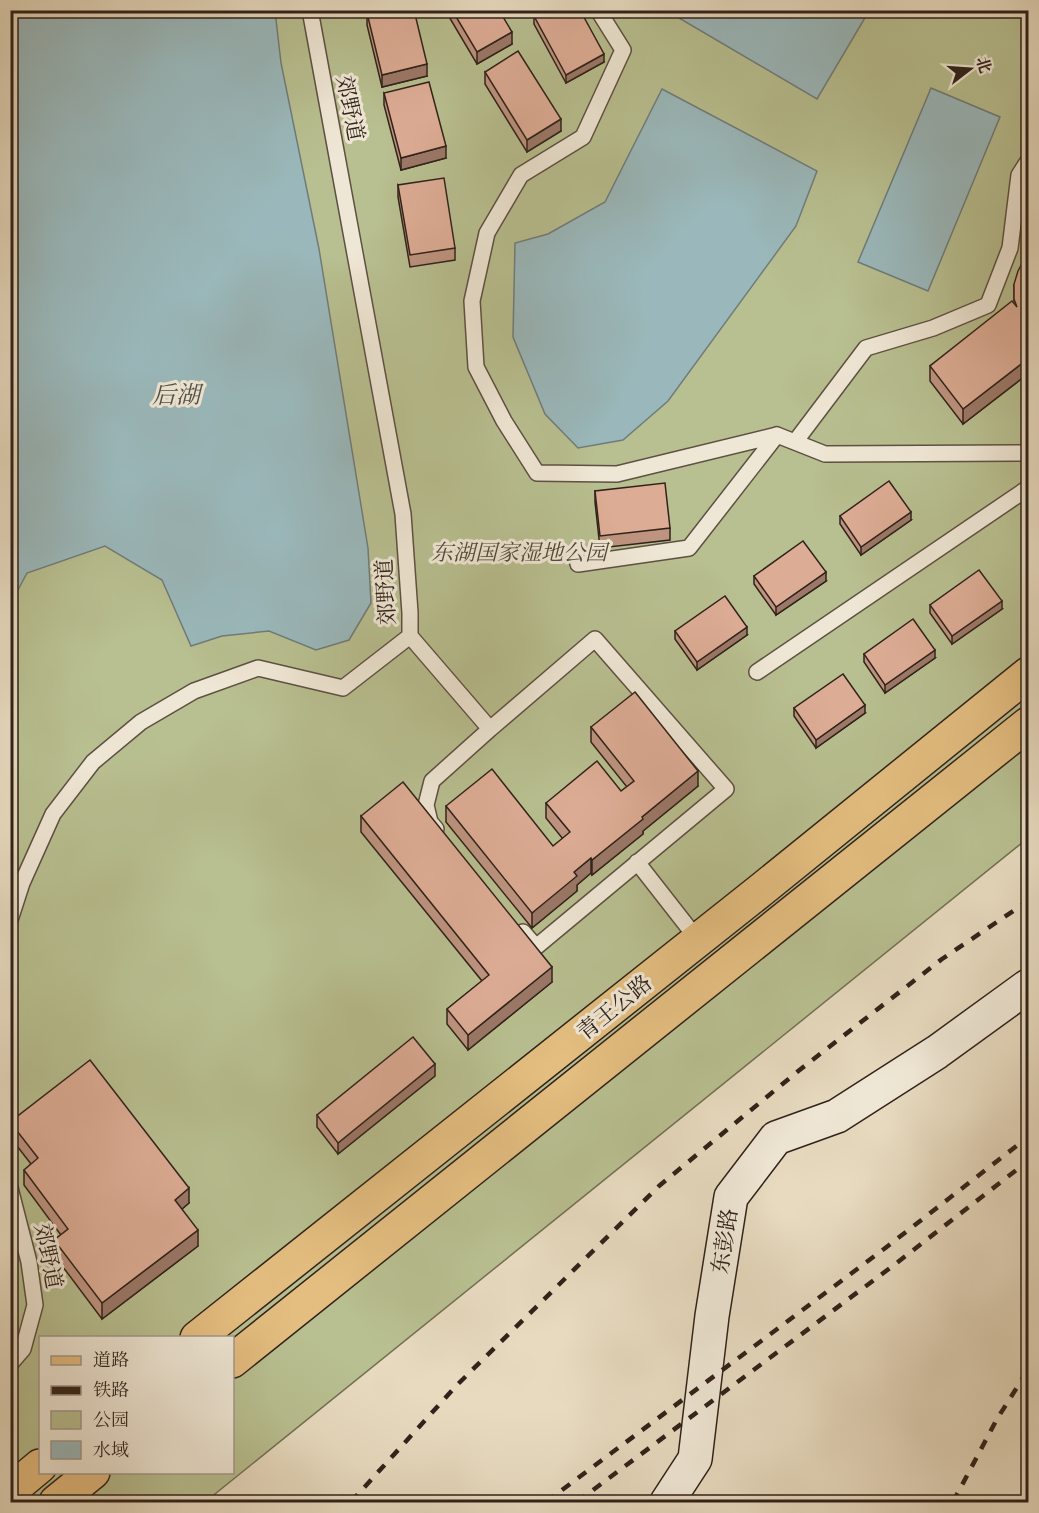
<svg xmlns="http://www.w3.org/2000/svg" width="1039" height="1513" viewBox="0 0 1039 1513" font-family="Cardo,'Noto Serif SC',serif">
<rect width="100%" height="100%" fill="#e7dabf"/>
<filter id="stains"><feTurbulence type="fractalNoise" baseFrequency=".00333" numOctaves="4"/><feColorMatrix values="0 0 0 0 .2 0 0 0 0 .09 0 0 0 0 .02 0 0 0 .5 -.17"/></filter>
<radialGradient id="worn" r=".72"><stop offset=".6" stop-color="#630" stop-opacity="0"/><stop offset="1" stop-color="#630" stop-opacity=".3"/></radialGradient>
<!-- green -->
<path fill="#b8bf90" stroke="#747055" stroke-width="1.5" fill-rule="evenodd" d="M10 11H1028V838L205 1502H11ZM40 1338H232V1472H40Z"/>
<!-- water -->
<path fill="#9ab8bb" stroke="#707c7b" stroke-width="1.5" d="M11 10 275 11 281 63 319 249 368 548 371 603 349 640 316 650 269 631 222 636 191 646 162 580 105 546 27 573 11 603Z
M667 11H869L817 99Z
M931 88 1000 117 928 291 858 262Z
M662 89 817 171 796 226 668 401 623 440 578 448 545 414 513 337 515 243 548 234 605 202Z"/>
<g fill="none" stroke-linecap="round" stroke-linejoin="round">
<defs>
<path id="lane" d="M598 10 623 50 583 137 521 175 487 233 472 301 476 367 504 421 537 473 617 474 777 435
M795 442 866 348 933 328 988 305 1010 248 1019 175 1028 161
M578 564 689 548 777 435 825 454 1028 453
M410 636 490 729 432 781 426 805 430 822 436 829
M757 672 1028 488
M490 729 595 639 726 789 536 947 523 932
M637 862 698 940
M10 920 22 883 53 814 93 762 141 722 194 691 258 668 343 688 410 636V613L403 514 310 10
M10 1188 29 1262 35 1305 23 1349 10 1364"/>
<path id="secondary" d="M667 1502 695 1459 712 1316 731 1197 776 1138 837 1116 937 1052 1028 986"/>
<path id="primary" d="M197 1338 761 890 1028 674
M232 1361 1028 724
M10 1491 40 1466
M56 1502 93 1472"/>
</defs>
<!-- lane casing -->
<use href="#lane" stroke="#5e5043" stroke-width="18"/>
<!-- secondary casing -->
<use href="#secondary" stroke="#30221a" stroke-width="36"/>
<!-- primary casing -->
<use href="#primary" stroke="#30221a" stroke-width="36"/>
<!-- lane -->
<use href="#lane" stroke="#efe7d5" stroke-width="15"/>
<!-- secondary -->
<use href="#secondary" stroke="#efe7d5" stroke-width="33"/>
<!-- primary -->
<use href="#primary" stroke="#e4bd80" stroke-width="33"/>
<!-- rail -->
<path stroke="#30221a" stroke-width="4.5" stroke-dasharray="10 10" stroke-linecap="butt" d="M351 1502 457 1385 659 1186 797 1072 942 959 1028 901
M546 1502 884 1249 1028 1137
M577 1502 894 1265 1028 1161
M953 1502 997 1419 1028 1370"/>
</g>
<!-- wall -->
<path fill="#be9480" stroke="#30221a" stroke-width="1.5" d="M445 10H499L512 44 477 64Z
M367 13 427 76 382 87 367 25Z
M534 16 604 62 566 83 534 24Z
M485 72 561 131 527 152 485 84Z
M384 93 446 158 401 170 384 105Z
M398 185 455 248V260L410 267 398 197Z
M1014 284 1029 373 963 424 930 381V366L1014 304Z
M595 491 670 528V540L600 548 595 502Z
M840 516 911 520 861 555 840 524Z
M754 576 826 581 776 615 754 584Z
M930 605 1002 609 952 644 930 613Z
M675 631 747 635 697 670 675 639Z
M864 654 935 658 885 693 864 662Z
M794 708 865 713 816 748 794 716Z
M591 727 698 786 643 831V834L592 875 591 873 577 885V891L532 928 446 822V806L553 846 563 839 546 818V803L621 791 627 787 591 742Z
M361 816 552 982 468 1050 447 1024V1009L482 981 361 832Z
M435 1076 338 1154 317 1127V1115Z
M10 1122 189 1203 182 1209 198 1246 102 1319 54 1255V1240L61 1235 24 1185V1170L31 1164 10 1137Z"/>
<!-- shaded-wall -->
<path fill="#9b7868" stroke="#30221a" stroke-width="1.5" d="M512 32V44L477 64V52Z
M604 54V62L566 83V75Z
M427 64V76L382 87V75Z
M561 119V131L527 152V140Z
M446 146V158L401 170V158Z
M1029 358V373L963 424V409Z
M911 512V520L861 555V547Z
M826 572V581L776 615V607Z
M1002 601V609L952 644V636Z
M747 627V635L697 670V662Z
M935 650V658L885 693V685Z
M865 705V713L816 748V740Z
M698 771V786L643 831V834L592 875V860L642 817Z
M591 858V873L577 885V891L532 928V913L574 872Z
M552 967V982L468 1050V1035Z
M435 1064V1076L338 1154V1143Z
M189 1188V1203L175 1215V1200Z
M198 1230V1246L102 1319V1303Z"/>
<!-- building -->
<path fill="#ddac95" stroke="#30221a" stroke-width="1.5" d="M376 10H414L427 64 382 75 367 13Z
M452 10H499L512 32 477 52Z
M544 10H580L604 54 566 75 534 16Z
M518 51 561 119 527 140 485 72Z
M429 82 446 146 401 158 384 93Z
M444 178 455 248 410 255 398 185Z
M1029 254V358L963 409 930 366 1012 301 1017 307 1014 299V284L1018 271 1025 258Z
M889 481 911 512 861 547 840 516Z
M665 483 670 528 600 536 595 491Z
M803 541 826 572 776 607 754 576Z
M979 570 1002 601 952 636 930 605Z
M725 596 747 627 697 662 675 631Z
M913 619 935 650 885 685 864 654Z
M843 674 865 705 816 740 794 708Z
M635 692 698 771 642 817 643 819 592 860 591 858 574 872 577 876 532 913 446 806 492 769 553 846 570 832 546 803 597 761 621 791 634 781 591 727Z
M403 782 552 967 468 1035 447 1009 489 975 361 816Z
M413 1037 435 1064 338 1143 317 1115Z
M90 1060 189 1188 175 1200 198 1230 102 1303 54 1240 68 1229 24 1170 38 1158 10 1122Z"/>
<g text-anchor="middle" stroke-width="6" stroke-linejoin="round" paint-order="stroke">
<!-- street labels -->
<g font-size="22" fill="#30221a" stroke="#efe7d5">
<text transform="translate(351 108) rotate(79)" y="8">郊野道</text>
<text transform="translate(385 592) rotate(-93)" y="8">郊野道</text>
<text transform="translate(614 1007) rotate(-39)" y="8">青王公路</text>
<text transform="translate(724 1241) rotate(-81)" y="8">东彭路</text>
<text transform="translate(49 1256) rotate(79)" y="8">郊野道</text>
</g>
<!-- park labels -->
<g font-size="22" font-style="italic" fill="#524938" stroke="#efe7d5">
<text x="519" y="560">东湖国家湿地公园</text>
</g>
<!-- water labels -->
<g font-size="24" font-style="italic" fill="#504f4a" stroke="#efe7d5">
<text x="176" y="403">后湖</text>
</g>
</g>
<!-- margin -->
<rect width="1039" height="1513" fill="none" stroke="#e7dabf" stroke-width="36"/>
<rect x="12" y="12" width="1015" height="1489" fill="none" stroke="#30221a" stroke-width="3"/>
<rect x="18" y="18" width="1003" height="1477" fill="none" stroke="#30221a" stroke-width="1.5"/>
<!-- legend -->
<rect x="39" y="1336" width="195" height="138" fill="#efe7d5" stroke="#a3988a" stroke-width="1.5"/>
<rect x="51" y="1356" width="30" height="9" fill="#e4bd80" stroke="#a3988a" stroke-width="1.5"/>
<text x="93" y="1366" font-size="18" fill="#30221a">道路</text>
<rect x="51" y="1386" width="30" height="9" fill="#30221a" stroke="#a3988a" stroke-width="1.5"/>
<text x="93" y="1396" font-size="18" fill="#30221a">铁路</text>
<rect x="51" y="1411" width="30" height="18" fill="#b8bf90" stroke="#a3988a" stroke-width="1.5"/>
<text x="93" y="1426" font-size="18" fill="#30221a">公园</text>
<rect x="51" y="1441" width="30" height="18" fill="#9ab8bb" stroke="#a3988a" stroke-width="1.5"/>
<text x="93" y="1456" font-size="18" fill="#30221a">水域</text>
<!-- north arrow -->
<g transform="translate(970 69) rotate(73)" stroke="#efe7d5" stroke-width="4.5" paint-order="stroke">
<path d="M0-4.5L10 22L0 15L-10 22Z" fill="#30221a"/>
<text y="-9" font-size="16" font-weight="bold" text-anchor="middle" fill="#30221a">北</text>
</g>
<rect width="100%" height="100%" filter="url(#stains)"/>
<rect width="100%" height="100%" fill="url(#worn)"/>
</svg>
